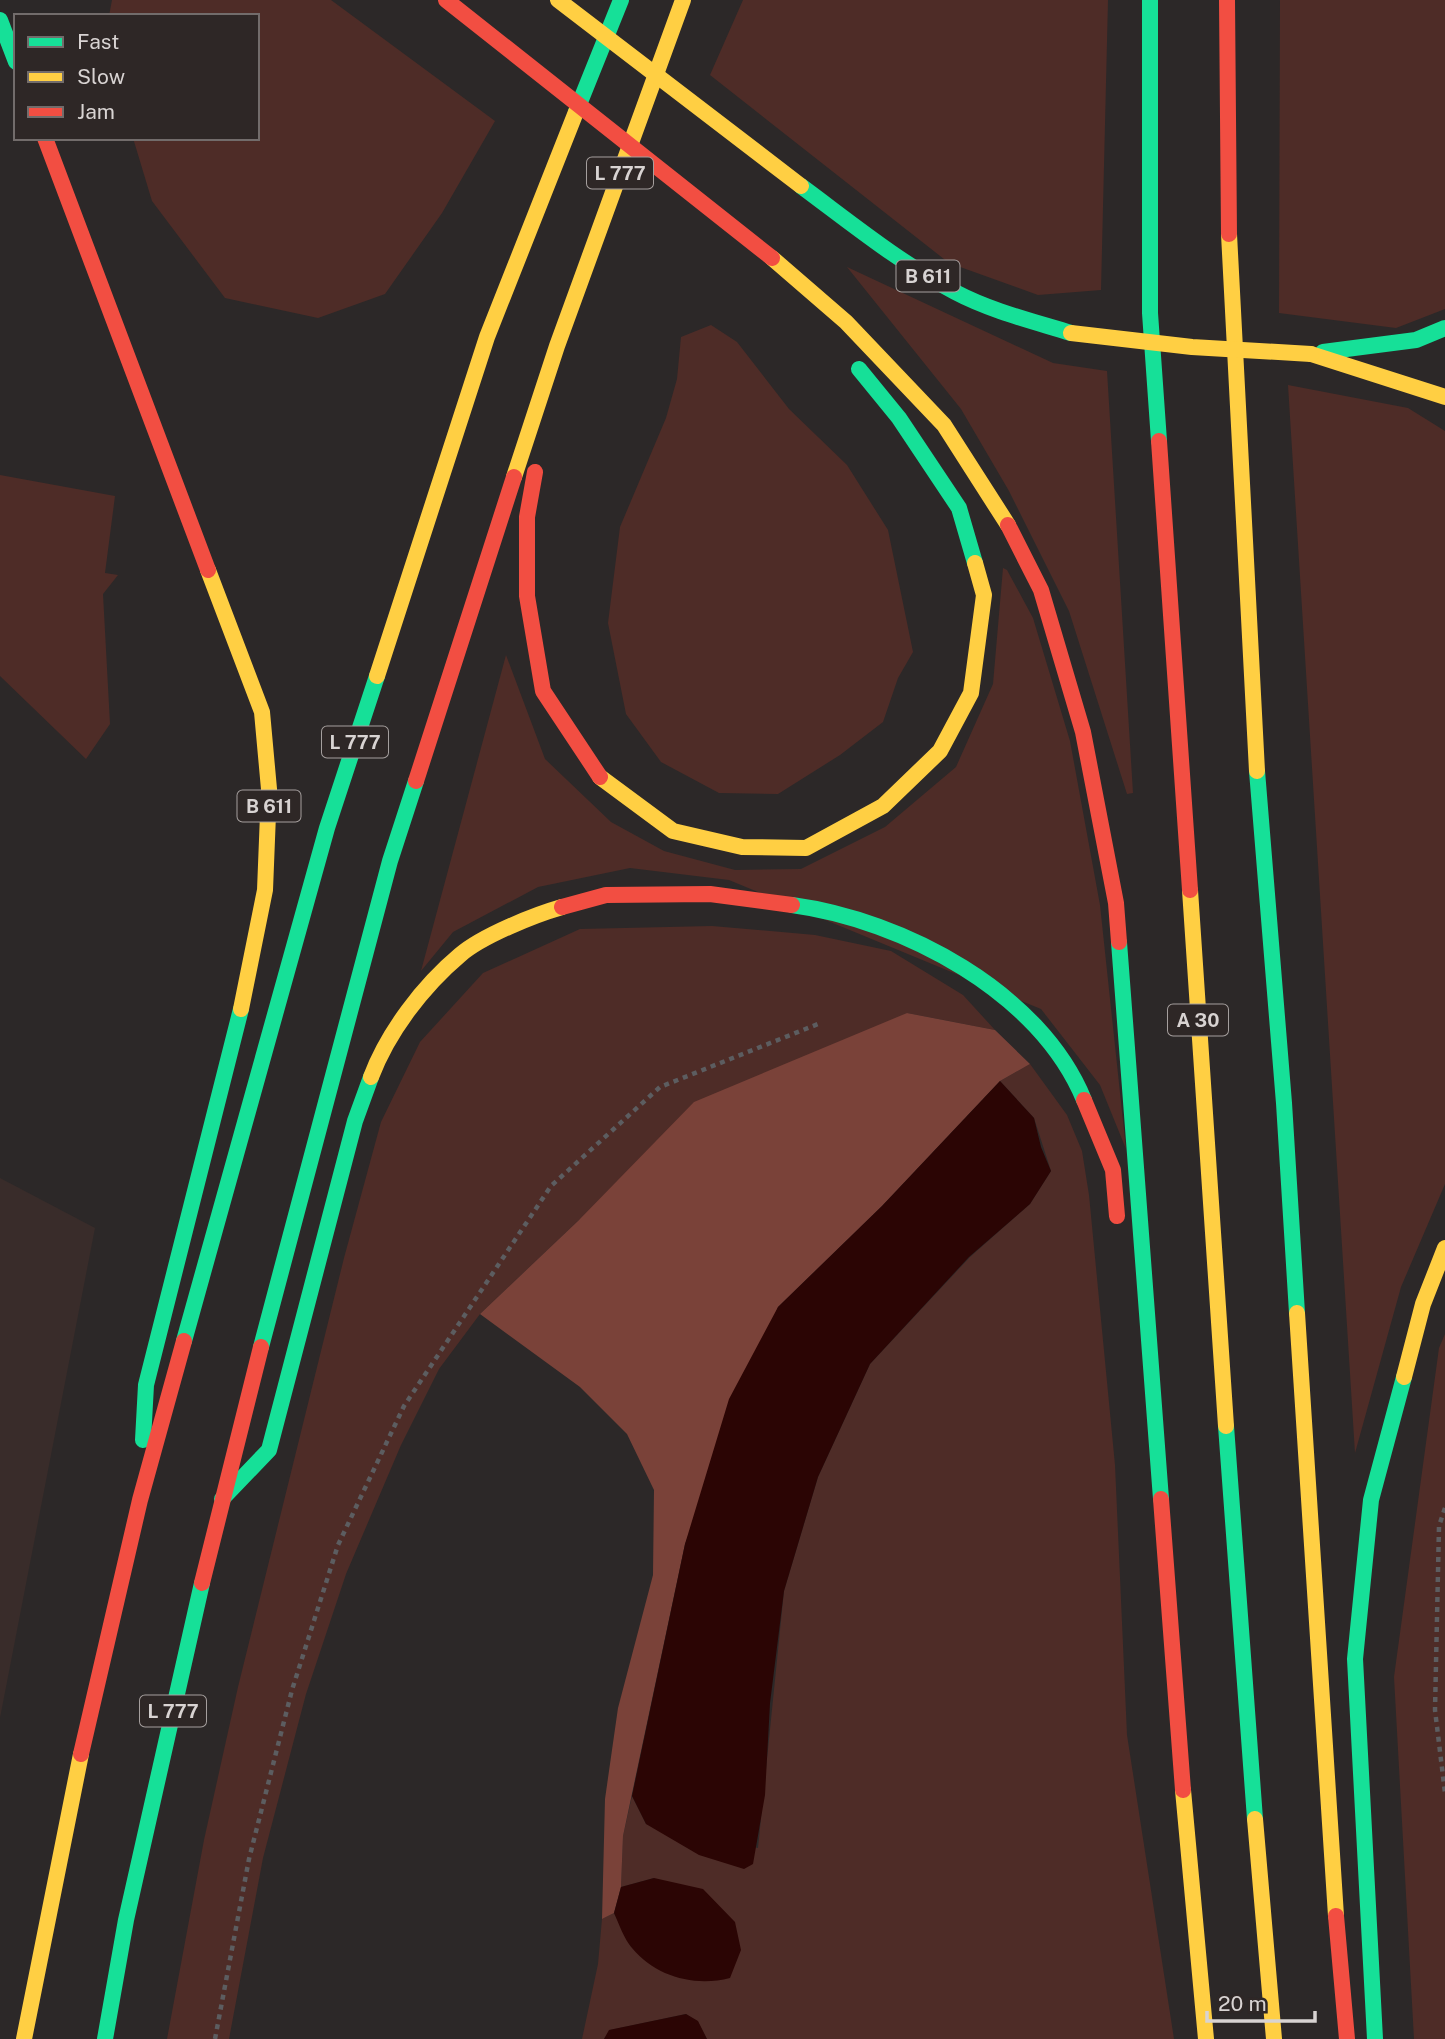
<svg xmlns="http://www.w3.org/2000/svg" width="1445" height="2039" viewBox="0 0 1445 2039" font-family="'Public Sans',sans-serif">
<rect width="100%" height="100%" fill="#2c2828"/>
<!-- built -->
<path fill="#392c2a" d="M0 1178 95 1228 0 1718Z"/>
<!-- green -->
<path fill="#4e2c27" d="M112 0H331L495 121 442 213 385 294 318 318 225 298 152 201 133 138H257V16H109Z
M743 0H1108L1101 290 1038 295 949 263 710 75Z
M1280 0H1445V309L1396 328 1279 313Z
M847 267 1053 363 1107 371 1133 793 1127 794 1069 611 1009 491 961 409Z
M711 325 737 342 789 409 847 465 888 530 913 652 898 678 883 722 840 755 778 794 719 793 661 762 626 714 608 623 620 527 666 418 677 379 681 337Z
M1288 385 1408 408 1445 431V1184L1401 1287 1355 1453Z
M0 475 115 496 105 573 118 575 103 594 110 724 86 759 0 676Z
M1003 568 1007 570 1033 618 1070 741 1100 905 1126 1149 1100 1085 1041 1009 729 880 630 868 538 887 453 932 421 971 506 655 545 759 611 822 664 851 735 870 801 869 885 827 956 767 993 684Z
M712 926 815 935 891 951 963 995 995 1030 907 1013 579 1220 480 1314 439 1369 401 1445 346 1574 306 1694 263 1858 229 2039H167L204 1840 238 1687 344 1258 381 1122 420 1042 483 973 580 929Z
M1030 1064 1067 1115 1082 1151 1089 1195 1115 1465 1127 1735 1174 2039H707L698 2022 686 2014 610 2030 604 2039H582L598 1964 602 1919 614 1913 631 1947 654 1878 621 1887 623 1836 632 1796 646 1824 758 1848 784 1591 818 1477 870 1364 970 1257 1030 1204 1051 1171 1034 1118 1000 1081Z
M1445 1334V2039H1414L1394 1677 1439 1348Z"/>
<!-- forest -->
<path fill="#7a4239" d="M907 1013 995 1030 1030 1064 1000 1081 882 1206 778 1307 685 1544 623 1836 621 1887 614 1913 602 1919 605 1799 618 1708 653 1575 654 1490 627 1434 580 1387 480 1314 579 1220 694 1102Z"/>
<!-- water -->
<path fill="#2b0504" d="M1000 1081 1034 1118 1041 1147 1051 1171 1030 1204 969 1257 870 1364 818 1477 784 1591 770 1703 765 1795 753 1864 744 1869 699 1855 646 1824 632 1796 685 1544 729 1399 778 1307 882 1206Z
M654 1878 703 1889 735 1922 741 1950 730 1978C695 1987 656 1977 632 1948 624 1939 619 1924 614 1913L621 1887Z
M686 2014 698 2021 707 2039H604L609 2030Z"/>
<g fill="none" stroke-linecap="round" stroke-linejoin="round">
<!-- path -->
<path stroke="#5c5d60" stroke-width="4.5" stroke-dasharray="5 5" stroke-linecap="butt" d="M1445 1508 1439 1526 1435 1710 1445 1793
M215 2039 249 1859 292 1690 338 1545 404 1406 551 1186 660 1087 818 1024"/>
<!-- fast -->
<path stroke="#16e098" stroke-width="16" d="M1150 0V313L1159 441
M0 20 16 62
M576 112 621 0
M801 186C851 223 900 263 955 292 991 311 1032 321 1071 333
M1323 352 1416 340 1445 328
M859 369 899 418 959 508 975 563
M1257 771 1284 1103 1297 1313
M792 905C903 920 1040 992 1084 1100
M1119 942 1161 1499
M184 1341 327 828 377 676
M261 1347 390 861 416 781
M1226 1426 1255 1819
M143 1440 146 1385 241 1009
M222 1499 269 1450 355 1121 371 1077
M105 2039 126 1920 202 1583
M1375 2039 1355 1659 1371 1500 1404 1377"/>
<!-- slow -->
<path stroke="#ffcf43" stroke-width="16" d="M1229 234 1257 771
M772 258 846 322 944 425 1008 525
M1311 354 1445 397
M514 477 557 346 683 0
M208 570 262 712 269 789 265 890 241 1009
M377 676 487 337 576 112
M600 777 673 831 742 847 806 848 883 806 940 751 971 693 984 595 975 563
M1190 890 1226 1426
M371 1077C388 1032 423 986 460 955 482 936 534 915 562 907
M1297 1313 1336 1916
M1404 1377 1423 1304 1445 1248
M1183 1790 1206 2039
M1255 1819 1274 2039
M24 2039 81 1754"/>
<!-- jam -->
<path stroke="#f24e42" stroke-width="16" d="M1227 0 1229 234
M45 138 208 570
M1159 441 1190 890
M535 472 527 517V596L543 691 600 777
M1008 525 1041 590 1083 732 1116 903 1119 942
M416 781 514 477
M562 907 606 895 710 894 792 905
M1084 1100 1113 1170 1117 1216
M1161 1499 1183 1790
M202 1583 261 1347
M81 1754 140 1500 184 1341
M1336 1916 1347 2039"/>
<!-- slow-bridge -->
<path stroke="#ffcf43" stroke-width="16" d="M558 0 801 186
M1071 333 1192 347 1311 354"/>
<!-- jam-bridge -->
<path stroke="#f24e42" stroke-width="16" d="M446 0 772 258"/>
</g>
<g text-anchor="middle" stroke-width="5" stroke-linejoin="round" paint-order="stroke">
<!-- shield labels -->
<g fill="#2e2726" stroke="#a59f9e" stroke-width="2">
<rect x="587" y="157.5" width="66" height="31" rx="5"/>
<rect x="896.5" y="260.5" width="63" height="31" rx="5"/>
<rect x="322" y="726.5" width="66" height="31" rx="5"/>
<rect x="237.5" y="790.5" width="63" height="31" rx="5"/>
<rect x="1168" y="1004.5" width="60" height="31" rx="5"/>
<rect x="140" y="1695.5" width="66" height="31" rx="5"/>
</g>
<g font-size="19" font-weight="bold" fill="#d8d3d2">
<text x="620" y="180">L 777</text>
<text x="928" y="283">B 611</text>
<text x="355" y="749">L 777</text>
<text x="269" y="813">B 611</text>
<text x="1198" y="1027">A 30</text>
<text x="173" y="1718">L 777</text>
</g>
</g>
<!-- legend -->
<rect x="14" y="14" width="245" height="126" fill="#2e2726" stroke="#726c6b" stroke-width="2"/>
<rect x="28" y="37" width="35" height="10" fill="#16e098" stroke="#726c6b" stroke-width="2"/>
<text x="77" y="49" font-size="21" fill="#d8d3d2">Fast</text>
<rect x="28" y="72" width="35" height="10" fill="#ffcf43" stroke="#726c6b" stroke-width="2"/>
<text x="77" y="84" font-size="21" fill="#d8d3d2">Slow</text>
<rect x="28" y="107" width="35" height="10" fill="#f24e42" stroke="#726c6b" stroke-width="2"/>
<text x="77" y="119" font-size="21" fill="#d8d3d2">Jam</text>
<!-- scale -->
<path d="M1207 2011v10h108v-10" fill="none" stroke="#d8d3d2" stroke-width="3.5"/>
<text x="1218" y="2011" font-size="21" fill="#d8d3d2" stroke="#2e2726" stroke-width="5" paint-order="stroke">20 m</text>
</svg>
